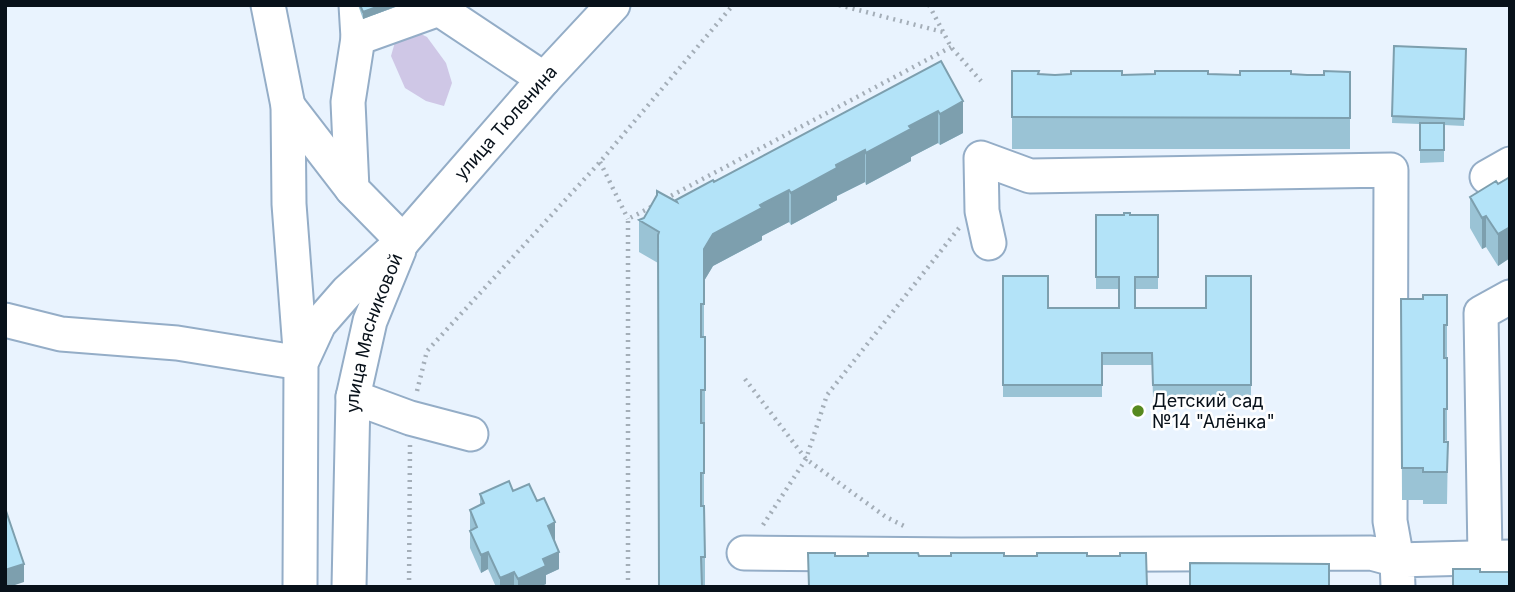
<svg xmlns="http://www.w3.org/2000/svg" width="1515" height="592" viewBox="0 0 1515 592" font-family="Inter,sans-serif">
<rect width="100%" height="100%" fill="#e9f3fe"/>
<!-- green -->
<path fill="#cfc7e6" d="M413 30 427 37 446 63 452 83 444 106 426 101 405 88 391 56 395 42Z"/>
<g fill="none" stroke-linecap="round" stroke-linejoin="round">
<defs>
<g id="minor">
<path d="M356 5 358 38"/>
<path d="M288 106 352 189"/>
<path d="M1487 177 1510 164"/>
<path d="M403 241 352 189 348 102 358 38 439 9 544 79"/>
<path d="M5 320 61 334 177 343 301 363 289 204 288 106 268 5"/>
<path d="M353 397 410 418 471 434"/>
<path d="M744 553 961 555 1371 553 1397 560 1390 521 1391 170 1030 176 981 158 982 211 989 243"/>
<path d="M1485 557 1481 313 1510 297"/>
<path id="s1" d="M300 587 301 363 319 324 347 292 403 241 544 79 613 5"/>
<path id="s2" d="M349 587 353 397 370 321 399 250"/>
<path d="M1398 587 1397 560 1510 557"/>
</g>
</defs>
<!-- minor casing -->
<use href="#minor" stroke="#94adc7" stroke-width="37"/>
<!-- path -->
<path stroke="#a4aeb8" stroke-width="4.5" stroke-dasharray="2 5" stroke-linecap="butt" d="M839 5 943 32
M929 5 951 47 981 81
M600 162 628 219
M665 199 951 47
M745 379 806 459 886 517 904 526
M417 391 427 351 600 162 733 5
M763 525 806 459 827 395 959 228
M409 587 410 444
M628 587V219L655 205"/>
<!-- minor -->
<use href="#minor" stroke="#fff" stroke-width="33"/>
</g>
<!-- wall -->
<path fill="#9ac3d5" d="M358 5H400L363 19Z
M1056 5H1103V6L1056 7Z
M1394 46 1466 49 1464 126 1444 125V162L1420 163V124L1392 123Z
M941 61 963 133 940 145 938 143 911 157V161L866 185 865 182 837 196V200L791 225 789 222 762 236V240L713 266 704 281V336H701V337H705V422H701V423H704V505H701L705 557V587H658V263L639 252V220L644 218 657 195 676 202Z
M1012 71 1039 74 1122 75H1324L1350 72V149H1012Z
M1510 177V258L1498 266 1486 247 1482 249 1470 228V197Z
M1096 215H1158V289H1135V308H1206L1251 276V398L1153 397 1152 365H1102V397H1003V276L1048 308H1119V289H1096Z
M1447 295V357H1444V358H1447V441L1444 440V442H1448L1447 504H1423V500H1402L1401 299H1423Z
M513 491 555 540 559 569 546 575V584L539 587H496L488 569 481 573 470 548V510L480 505V494Z"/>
<!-- shaded-wall -->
<path fill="#7d9fae" d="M382 5H400L363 19V12Z
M963 101V133L940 145V114Z
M938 111V143L911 157V161L866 185V153L909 126Z
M865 150V182L837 196V200L791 225V193L836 165Z
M789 190V222L762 236V240L713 266 704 281V336V249L713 234 760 205Z
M1486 216V247L1482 249V218Z
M1510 227V258L1498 266V234Z
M555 522V540L548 543V526Z
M488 552V569L481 573V555Z
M559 552V569L546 575V584L539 587H518V579L543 559Z
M24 564V582L9 587H5V570Z
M514 572V587H500V578Z"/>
<!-- building -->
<path fill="#b3e3f8" stroke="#7d9fae" stroke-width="2" d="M360 5H382L363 12Z
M1394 46 1466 49 1464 119 1392 116Z
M941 61 963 101 940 114 938 111 909 126 911 129 866 153 865 150 836 165 837 168 791 193 789 190 760 205 762 208 713 234 704 249V304H701V337H705V390H701V423H704V473H701V506H704L705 557H701L702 587H659L658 235 659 232 639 220 644 218 657 195V191L677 202 676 200 713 180 714 182Z
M1012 71H1039L1038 74 1055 75 1071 74V71H1122V75L1155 74V71H1208V74L1240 75V71H1291V74L1307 75H1324V71L1350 72V118L1012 117Z
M1420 123H1444V150H1420Z
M1510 177V227L1498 234 1486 216 1482 218 1470 197 1496 181 1498 184Z
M1124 213H1130V215H1158V277H1135V308H1206V276H1251V385H1153L1152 353H1102V385H1003V276H1048V308H1119V277H1096V215H1124Z
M1423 295H1447V325H1444V358H1447V409H1444V442H1448L1447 472H1423V468H1402L1401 299H1423Z
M509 481 513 491 529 484 537 501 544 498 555 522 548 526 559 552 543 559 546 566 518 579 514 572 500 578 488 552 481 555 470 531 477 527 470 510 484 503 480 494Z
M5 508 24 564 5 570Z
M808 553H835V556H868V553H918L919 556H951V553H1004V556H1037V553H1087V556H1120V553H1146L1147 587H809Z
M1190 563 1329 564V587H1190Z
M1453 569H1480V572H1510V587H1453Z"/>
<!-- markers -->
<circle fill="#57891e" stroke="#fff" stroke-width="2.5" cx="1138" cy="411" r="7"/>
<g text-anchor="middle" stroke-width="5" stroke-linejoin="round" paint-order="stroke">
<!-- street labels -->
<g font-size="18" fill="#08111a" stroke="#fff">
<text dy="6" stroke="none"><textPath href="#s1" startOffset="542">улица Тюленина</textPath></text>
<text dy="6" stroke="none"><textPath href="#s2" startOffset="257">улица Мясниковой</textPath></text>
</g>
<!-- poi labels -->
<g font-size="18" fill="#08111a" stroke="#fff" text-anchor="start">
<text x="1152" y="407">Детский сад<tspan x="1152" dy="21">№14 "Алёнка"</tspan></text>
</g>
</g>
<!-- border -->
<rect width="1515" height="592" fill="none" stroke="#08111a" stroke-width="14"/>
</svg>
